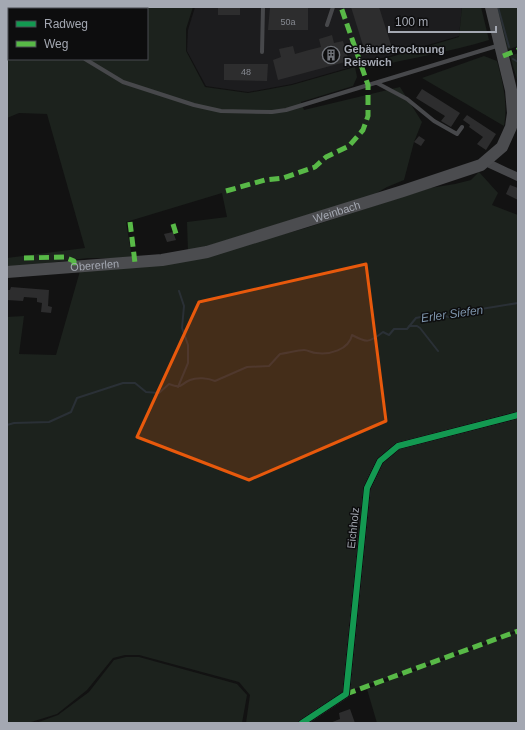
<svg xmlns="http://www.w3.org/2000/svg" width="525" height="730" viewBox="0 0 525 730" font-family="Arial,sans-serif">
<rect width="100%" height="100%" fill="#121212"/>
<!-- built -->
<path fill="#1c1c1e" d="M195 7H462L459 36 292 84 248 92 206 86 187 51 188 30Z"/>
<!-- green -->
<path fill="#1c221d" fill-rule="evenodd" d="M7 7H193L186 29V51L205 87 248 93 292 85 355 67 357 77 353 86 301 102 304 110 400 87 422 122 414 142 404 180 387 187 375 194 188 252 187 222 227 217 222 193 126 222 132 258H88L7 268V258L85 248 47 114 19 113 7 118ZM9 9H147V59H9Z
M462 7H481L489 40C450 52 410 58 370 68L367 64 459 37Z
M495 7H518V46L507 50Z
M518 53V83L510 56Z
M484 56 497 61C503 83 508 103 504 126L422 78Z
M479 172 498 193 492 205 518 215V413L397 445 371 474 343 691 298 723H246L250 695 239 682 139 655H125L113 658 87 690 57 714 28 723H7V317L24 316 19 354 56 355 80 271 219 252 306 228 430 188 455 184 471 180Z
M518 416V630L406 672 348 691 369 488 381 462 399 448Z
M518 632V723H377L367 689Z
M126 657H139L237 684 247 695 242 723H36L58 715 89 692 114 660Z"/>
<g fill="none" stroke-linecap="round" stroke-linejoin="round">
<!-- stream -->
<path stroke="#2a3036" stroke-width="2" d="M498 7 509 47
M513 59 518 62
M409 326H417L420 328 438 351
M178 387 188 363V345L182 328 184 306 179 291
M7 425 14 423 49 422 71 412 77 398 123 383H135L146 392 159 393 169 384C183 389 179 385 190 380 197 377 208 378 215 381L247 367 269 366 280 354C287 353 299 350 304 350 308 350 312 353 316 353 329 355 349 350 352 335 367 343 369 343 383 332L389 335 394 329H407L416 318 435 314 449 317 469 311 518 303"/>
</g>
<!-- building -->
<path fill="#2d2d2e" d="M218 7H240V15H218Z
M270 7H308V30H268Z
M351 7H379L392 48 366 55Z
M332 35 334 43 343 41 349 61 278 80 273 60 281 57 279 49 293 46 295 54 309 50 321 47 319 39Z
M224 64H268L267 81 224 80Z
M422 89 460 113 451 127 441 121 445 116 416 98Z
M467 115 496 134 486 150 477 144 483 137 469 127 470 125 463 120Z
M419 136 425 140 421 146 414 142Z
M510 185 518 188V200L506 194Z
M173 232 176 240 167 242 164 234Z
M11 287 49 290 48 306 52 307 51 313 41 312 42 303 37 302V298L24 297 23 301 7 300V290H10Z
M350 709 355 723H330L340 719 339 713Z"/>
<g fill="none" stroke-linecap="round" stroke-linejoin="round">
<!-- service -->
<path stroke="#47484b" stroke-width="4" d="M327 25 333 7
M7 41 9 42
M262 52 263 7
M85 59 123 82 194 105 221 111 272 112 286 110 500 45
M377 83 407 99 434 121 457 134 462 127"/>
<!-- minor -->
<path stroke="#47484b" stroke-width="8" d="M487 160 490 164 518 177
M302 723 346 694 367 488 380 461 398 446 518 415"/>
<!-- secondary -->
<path stroke="#4b4c4f" stroke-width="12" id="s1" d="M7 272 162 260 207 252 403 191 481 165 502 147 511 127 513 113 511 90 491 7"/>
<!-- quiet -->
<path stroke="#58b947" stroke-width="5" stroke-dasharray="10 5" stroke-linecap="butt" d="M503 56 518 50
M226 191 265 180 283 178 315 167 326 157 349 146 363 130 368 116V85L341 7
M130 222 135 263
M173 224 177 237
M24 258 64 257 74 261V266
M346 694 518 631"/>
<defs>
<path id="cycleway" d="M302 723 346 694 367 488 380 461 398 446 518 415"/>
</defs>
<!-- cycleway casing -->
<use href="#cycleway" stroke="#0d0d0e" stroke-width="8"/>
<!-- cycleway -->
<use href="#cycleway" stroke="#139951" stroke-width="6"/>
</g>
<!-- marked area -->
<path fill="#e8590c" fill-opacity="0.2" stroke="#e8590c" stroke-width="3" stroke-linejoin="round" d="M366 264 386 421 249 480 137 437 199 302Z"/>
<!-- icons -->
<defs>
<symbol id="building-ring" viewBox="-11 -11 22 22"><circle r="9.5" fill="#0d0d0e" stroke="#71747a" stroke-width="1.5"/><path d="M-4-6H4V6H1V3H-1V6H-4ZM-2.5-4.3h1.7v1.8h-1.7ZM.8-4.3h1.7v1.8H.8ZM-2.5-1h1.7V.8h-1.7ZM.8-1h1.7V.8H.8Z" fill="#71747a"/></symbol>
</defs>
<g fill-rule="evenodd">
<use href="#building-ring" x="321" y="45" width="20" height="20"/>
</g>
<g text-anchor="middle" stroke-width="3" stroke-linejoin="round" paint-order="stroke">
<!-- number labels -->
<g font-size="9" fill="#868991">
<text x="288" y="25">50a</text>
<text x="246" y="75">48</text>
</g>
<!-- poi labels -->
<g font-size="11" font-weight="bold" fill="#a4a8b2" stroke="#0d0d0e" text-anchor="start">
<text x="344" y="53">Gebäudetrocknung<tspan x="344" dy="13">Reiswich</tspan></text>
</g>
<!-- street labels -->
<g font-size="11" fill="#a4a8b2" stroke="#0d0d0e">
<text dy="4" stroke="none"><textPath href="#s1" startOffset="337">Weinbach</textPath></text>
<text dy="4" stroke="none"><textPath href="#s1" startOffset="88">Obererlen</textPath></text>
<text transform="translate(353 528) rotate(-84)" y="4">Eichholz</text>
</g>
<!-- water labels -->
<g font-size="12" font-style="italic" fill="#7d94ab" stroke="#0d0d0e">
<text transform="translate(452 314) rotate(-8)" y="4">Erler Siefen</text>
</g>
</g>
<!-- border -->
<rect width="525" height="730" fill="none" stroke="#a4a8b2" stroke-width="16"/>
<!-- legend -->
<rect x="8" y="8" width="140" height="52" fill="#0d0d0e" stroke="#494b50"/>
<rect x="16" y="21" width="20" height="6" fill="#139951" stroke="#494b50"/>
<text x="44" y="28" font-size="12" fill="#a4a8b2">Radweg</text>
<rect x="16" y="41" width="20" height="6" fill="#58b947" stroke="#494b50"/>
<text x="44" y="48" font-size="12" fill="#a4a8b2">Weg</text>
<!-- scale -->
<path d="M389 26v6h107v-6" fill="none" stroke="#a4a8b2" stroke-width="2"/>
<text x="395" y="26" font-size="12" fill="#a4a8b2" stroke="#0d0d0e" stroke-width="3" paint-order="stroke">100 m</text>
</svg>
